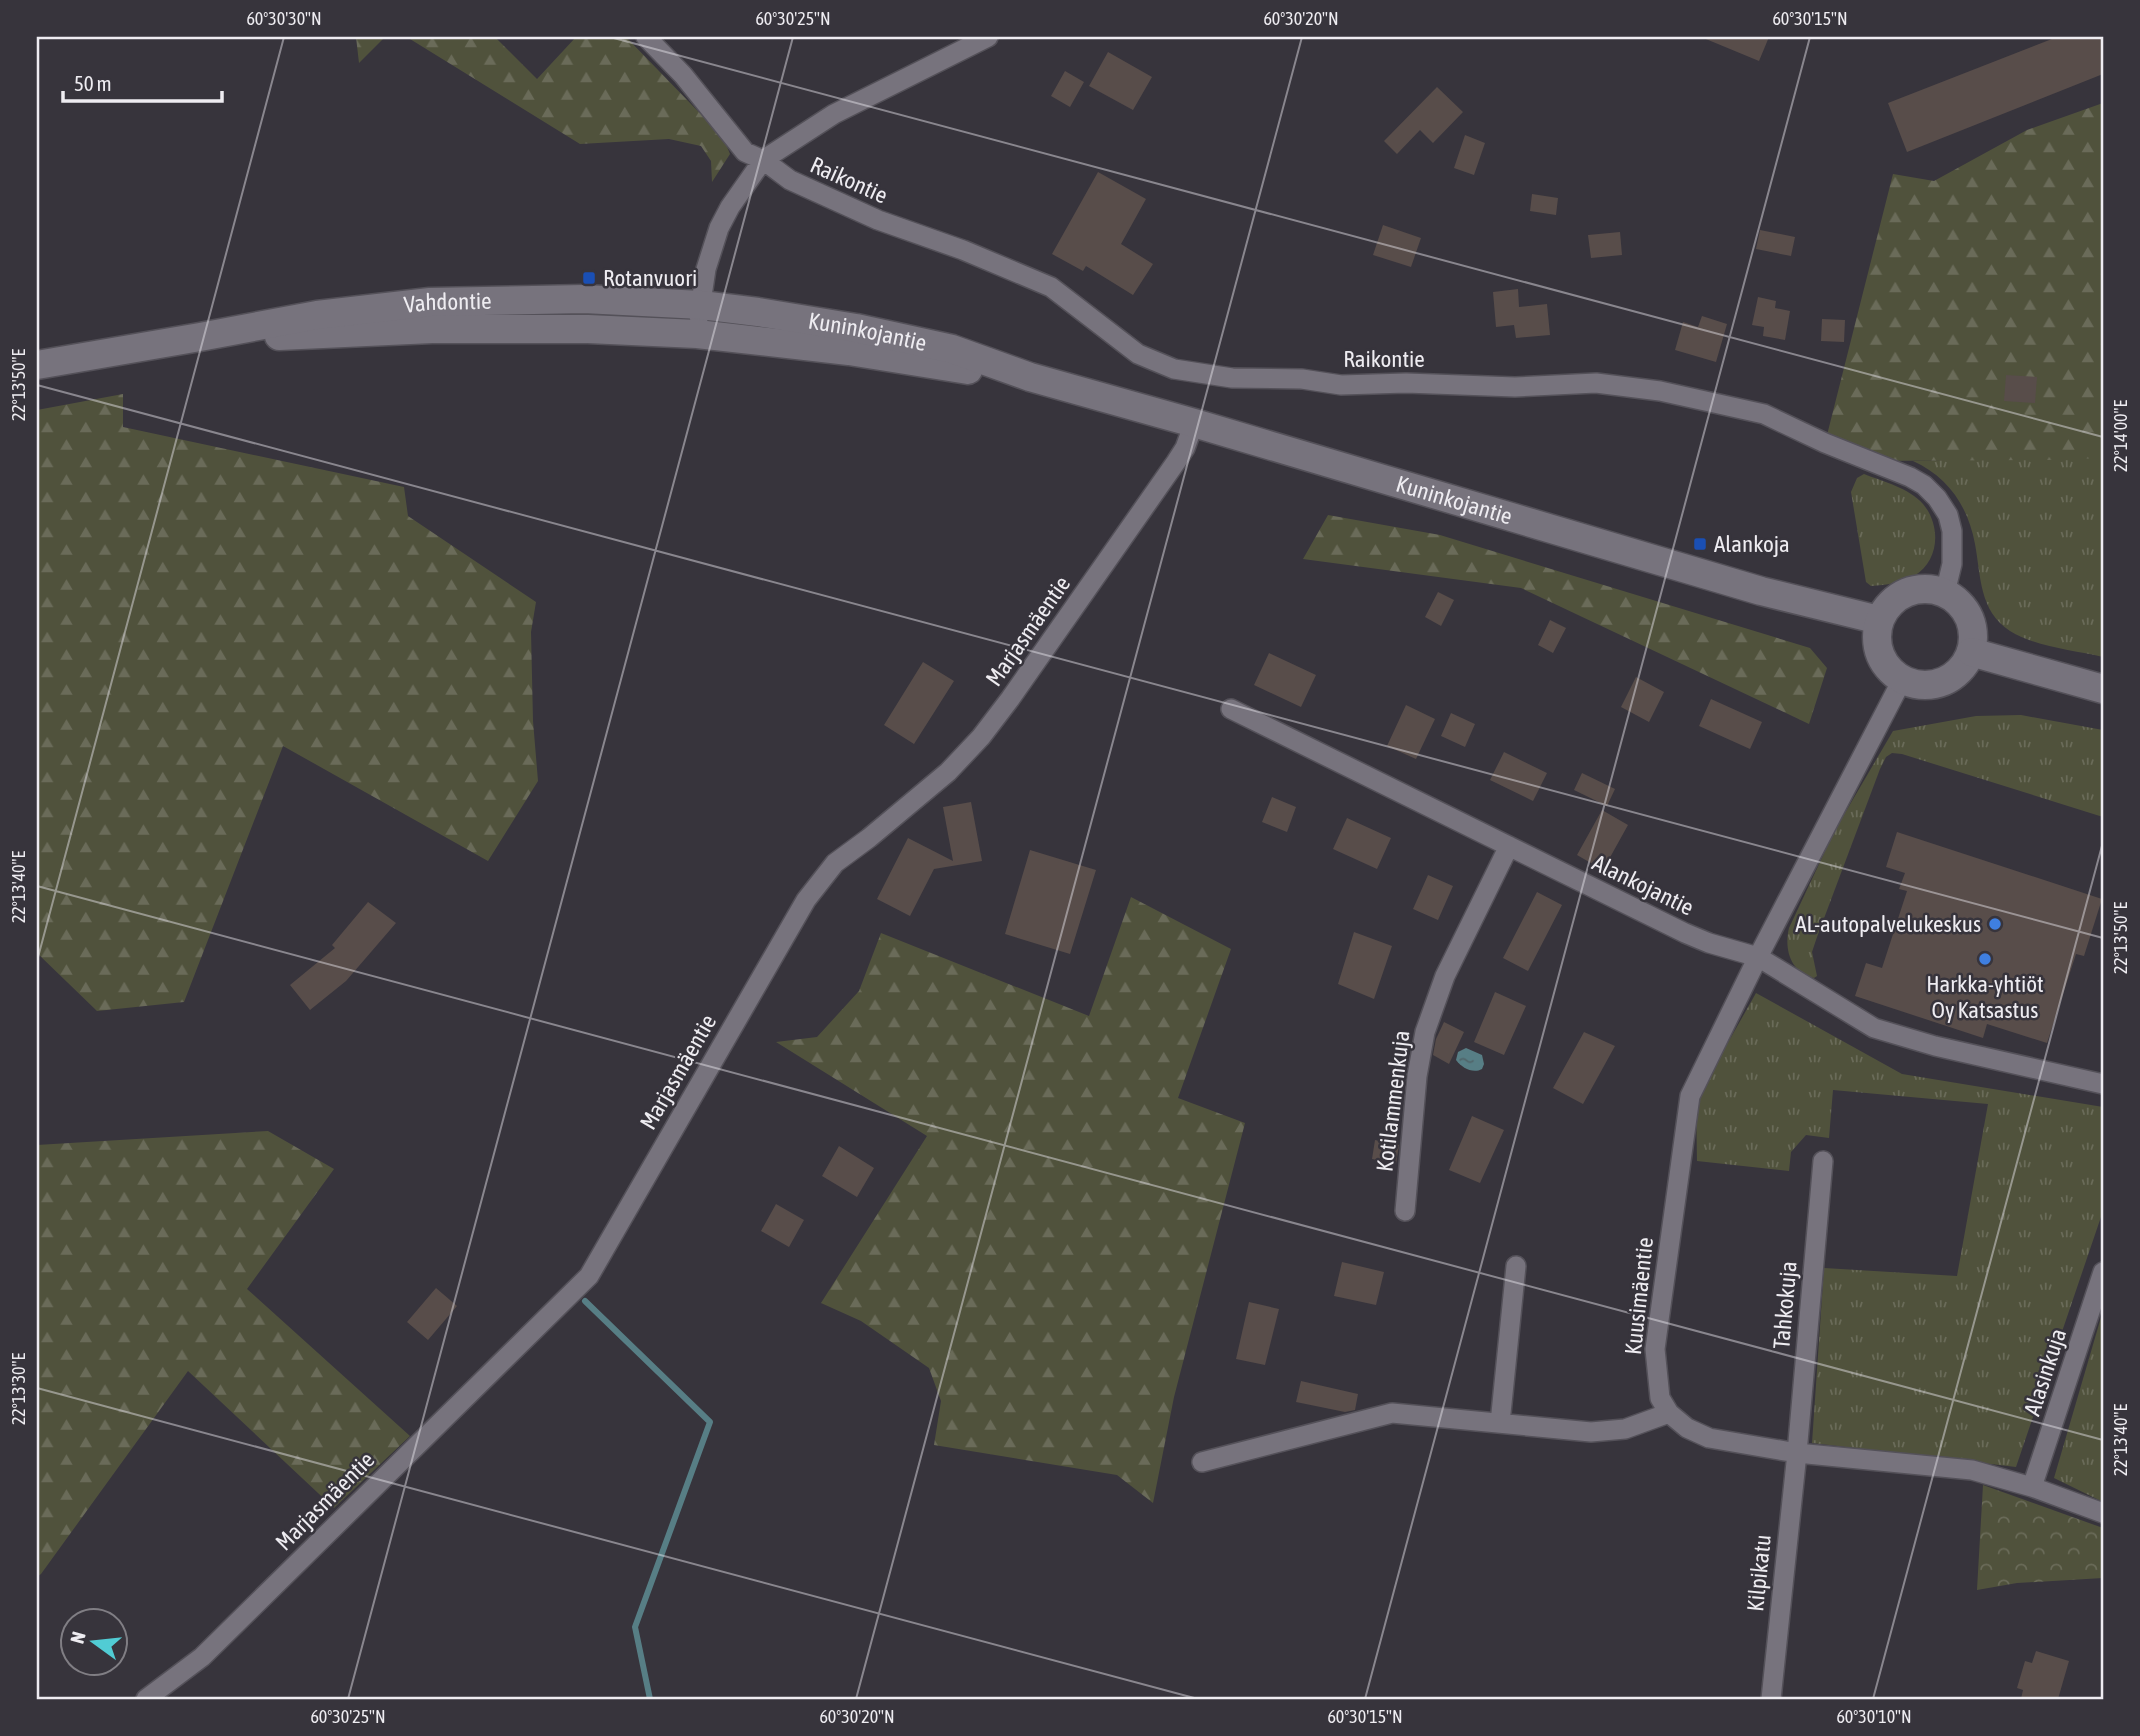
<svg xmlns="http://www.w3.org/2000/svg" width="2140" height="1736" viewBox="0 0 2140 1736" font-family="'Asap Condensed',sans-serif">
<defs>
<pattern id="grass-tufts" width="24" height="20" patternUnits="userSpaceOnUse" patternTransform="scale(1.75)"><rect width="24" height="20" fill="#50523c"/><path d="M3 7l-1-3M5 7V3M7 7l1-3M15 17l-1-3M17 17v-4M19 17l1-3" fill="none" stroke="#6a6b59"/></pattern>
<pattern id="forest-firs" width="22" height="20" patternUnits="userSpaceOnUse" patternTransform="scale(1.75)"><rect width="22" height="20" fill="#50523c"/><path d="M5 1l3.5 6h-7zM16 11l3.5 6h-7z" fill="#6a6b59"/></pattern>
<pattern id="park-crowns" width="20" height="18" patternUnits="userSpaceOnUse" patternTransform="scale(1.75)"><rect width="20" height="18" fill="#50523c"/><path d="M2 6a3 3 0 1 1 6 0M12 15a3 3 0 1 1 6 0" fill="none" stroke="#6a6b59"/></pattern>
<pattern id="water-ripples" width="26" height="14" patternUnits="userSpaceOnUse" patternTransform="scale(1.75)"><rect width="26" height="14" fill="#577e85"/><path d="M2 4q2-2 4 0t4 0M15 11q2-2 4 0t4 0" fill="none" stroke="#50656a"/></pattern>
</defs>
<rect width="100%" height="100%" fill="#37343c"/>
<!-- grass -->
<path fill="url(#grass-tufts)" d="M2103 455V657C2073 650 2036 647 2010 631 1979 611 1981 576 1975 544 1968 506 1948 477 1913 461Z
M1864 474C1884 482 1909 488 1923 504 1941 525 1940 561 1914 576 1900 583 1887 585 1871 586L1866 582 1851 492 1857 478Z
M2021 715 2103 730V817L1902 754 1892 753 1886 757 1880 769 1817 937 1812 952 1817 976 1814 978C1790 972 1784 949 1789 928L1835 830 1893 731 1976 716Z
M1756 993 1902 1074 2103 1107V1211L2016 1467 1812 1443 1824 1268 1957 1276 1988 1104 1833 1090 1829 1138 1806 1135 1791 1152 1789 1171 1697 1161 1696 1099Z
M2102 1314H2103V1502L2054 1478Z"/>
<!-- forest -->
<path fill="url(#forest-firs)" d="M356 37H385L359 63Z
M402 37H495L537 79 576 37H626L723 137 730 154 712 182 711 161 701 146 669 139 580 144 410 39Z
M2103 103V458L2047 460 1866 461 1825 443 1893 174 1934 181 2027 130Z
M123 394V427L404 487 408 516 536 602 531 632 533 721 538 781 488 861 283 746 184 1002 97 1011 37 953V410Z
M1328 515 1440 535 1810 648 1827 668 1809 724 1521 588 1303 559Z
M1131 897 1231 949 1178 1098 1245 1123 1174 1397 1153 1503 1117 1475 934 1445 941 1401 929 1368 861 1321 821 1303 927 1136 776 1042 817 1037 859 991 881 933 1089 1016Z
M268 1131 334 1169 247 1289 410 1436 334 1508 188 1371 41 1574 37 1577V1145Z"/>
<!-- park -->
<path fill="url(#park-crowns)" d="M1983 1485 2103 1528V1578L2017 1583 1977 1590Z"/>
<!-- water -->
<path fill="url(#water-ripples)" d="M1466 1048 1482 1055 1484 1064 1482 1069C1473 1074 1462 1068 1456 1060L1458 1052Z"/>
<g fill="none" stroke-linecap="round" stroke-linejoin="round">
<!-- stream -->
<path stroke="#577e85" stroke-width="6" d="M585 1301 710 1422 635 1627 650 1699"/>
</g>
<!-- building -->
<path fill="#584d4a" d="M1701 37H1769L1759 61Z
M2057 37H2103V74L1907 152 1888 103Z
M1108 52 1152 77 1133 110 1089 86Z
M1065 71 1084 82 1070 107 1051 96Z
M1437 87 1463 112 1433 143 1420 130 1397 154 1384 141Z
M1465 135 1485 143 1474 175 1454 168Z
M1098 172 1146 199 1121 244 1153 264 1133 295 1086 266 1083 271 1052 254Z
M1532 194 1558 198 1556 215 1530 211Z
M1383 225 1421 238 1411 267 1373 255Z
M1760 230 1795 237 1791 256 1756 249Z
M1620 232 1622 255 1591 258 1588 235Z
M1518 289 1519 307 1547 304 1550 335 1516 338 1514 325 1496 327 1493 292Z
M1758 297 1776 301 1775 308 1790 311 1785 340 1763 336 1764 327 1752 325Z
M1702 316 1727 324 1716 362 1675 350 1683 322 1698 327Z
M1822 319 1845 320 1844 342 1821 341Z
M2006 375 2037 377 2035 403 2004 401Z
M1438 592 1454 600 1441 626 1425 617Z
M1550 620 1566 628 1553 653 1538 645Z
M1269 653 1316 675 1301 707 1254 685Z
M923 662 954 681 914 744 884 725Z
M1636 677 1664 692 1649 722 1621 707Z
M1711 699 1762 722 1750 749 1699 726Z
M1406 705 1435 719 1416 759 1387 746Z
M1451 713 1475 724 1465 747 1441 736Z
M1504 752 1547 773 1533 801 1490 780Z
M1582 773 1615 789 1607 806 1574 790Z
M1272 797 1296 807 1287 832 1262 822Z
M971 802 982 861 934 869 910 916 877 899 908 838 953 861 943 807Z
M1602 810 1628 825 1603 870 1577 855Z
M1347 818 1391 838 1377 869 1333 849Z
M1897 832 2102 899 2084 956 2076 954 2047 1043 1987 1024 1983 1038 1855 996 1866 963 1882 968 1907 891 1899 889 1905 873 1886 867Z
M1030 850 1096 870 1070 954 1005 934Z
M1428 875 1453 886 1438 920 1413 909Z
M1537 892 1562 905 1528 971 1503 958Z
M368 902 396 923 346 981 310 1010 290 985 335 948 332 945Z
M1354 932 1392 946 1374 999 1338 984Z
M1495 992 1526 1006 1504 1055 1474 1042Z
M1444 1022 1464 1032 1449 1064 1433 1055 1436 1039Z
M1584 1032 1615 1046 1583 1104 1553 1088Z
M1472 1116 1504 1130 1480 1183 1449 1170Z
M1375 1140 1399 1145 1396 1164 1372 1159Z
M839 1146 874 1168 857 1197 822 1176Z
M776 1204 804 1220 789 1247 761 1231Z
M1342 1262 1384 1272 1376 1305 1334 1296Z
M436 1288 457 1306 428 1340 407 1322Z
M1249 1302 1279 1309 1265 1365 1236 1359Z
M1301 1381 1358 1394 1355 1410 1345 1412 1296 1402Z
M2036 1651 2069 1661 2058 1699H2021L2023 1690 2017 1688 2025 1661 2032 1663Z"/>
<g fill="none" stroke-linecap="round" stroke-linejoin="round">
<defs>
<path id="minor" d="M646 37 683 75 745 152 763 160 790 180 878 220 963 250 1051 287 1138 354 1174 369 1232 378 1302 379 1341 385 1406 383 1515 387 1596 383 1660 391 1764 414 1825 443 1910 477 1924 485 1937 498 1948 515 1952 531V564L1945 593
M699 316 706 269 719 228 730 207 763 160 834 114 988 37
M1231 709 1685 933 1709 943 1758 957 1902 680
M2103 1084 1935 1046 1874 1028 1758 957 1690 1096 1655 1349 1660 1398 1669 1413 1687 1428 1709 1438 1797 1453 1972 1470 2032 1487 2103 1513
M1405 1211 1417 1076 1425 1032 1445 976 1509 846
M1500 1423 1516 1266
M1202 1462 1392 1413 1591 1432 1625 1429 1669 1413
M2032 1487 2103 1272
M146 1699 202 1657 589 1276 806 900 835 863 869 838 948 772 981 737 1010 699 1176 462 1185 448 1194 423
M1771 1699 1797 1453 1823 1161"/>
<g id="secondary">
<path d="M279 336 432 329H588L697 334 849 351 968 370"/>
<path id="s1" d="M37 365 200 337 317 315 430 302 584 299 701 305 758 312 856 328 952 349 1030 377 1194 423 1761 591 1879 620"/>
<circle cx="1925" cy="637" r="48"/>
<path d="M1971 652 2103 689"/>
</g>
</defs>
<!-- minor casing -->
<use href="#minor" stroke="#545159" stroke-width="22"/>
<!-- secondary casing -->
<use href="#secondary" stroke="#545159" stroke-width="31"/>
<!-- minor -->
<use href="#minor" stroke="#77737d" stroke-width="19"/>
<!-- secondary -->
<use href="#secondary" stroke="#77737d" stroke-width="28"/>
</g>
<!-- ticks -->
<path fill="none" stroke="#eeecf1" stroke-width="2" stroke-opacity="0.45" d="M610 37 2103 437M37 385 2103 938M37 886 2103 1440M37 961 284 37M37 1388 1198 1699M348 1699 793 37M856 1699 1302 37M1365 1699 1810 37M1873 1699 2103 842"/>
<!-- markers -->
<g fill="#1a4fb4" stroke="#37343c" stroke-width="2.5">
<rect x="582" y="271" width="14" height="14" rx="3.5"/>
<rect x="1693" y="537" width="14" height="14" rx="3.5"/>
</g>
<g fill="#3f7fe0" stroke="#37343c" stroke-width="2.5">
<circle cx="1995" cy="924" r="7"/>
<circle cx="1985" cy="959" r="7"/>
</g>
<g text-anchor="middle" stroke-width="5" stroke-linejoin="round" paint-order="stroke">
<!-- street labels -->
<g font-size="23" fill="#eeecf1" stroke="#37343c">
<text transform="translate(849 180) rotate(24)" y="8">Raikontie</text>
<text dy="8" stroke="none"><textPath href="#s1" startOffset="416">Vahdontie</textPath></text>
<text dy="8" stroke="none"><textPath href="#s1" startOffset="838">Kuninkojantie</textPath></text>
<text x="1384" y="367">Raikontie</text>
<text dy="8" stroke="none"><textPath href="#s1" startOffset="1449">Kuninkojantie</textPath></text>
<text transform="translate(1028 631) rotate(-55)" y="8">Marjasmäentie</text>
<text transform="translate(1643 885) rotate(26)" y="8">Alankojantie</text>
<text transform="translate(678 1072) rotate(-60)" y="8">Marjasmäentie</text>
<text transform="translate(1393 1101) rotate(-83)" y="8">Kotilammenkuja</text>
<text transform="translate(1639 1296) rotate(-84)" y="8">Kuusimäentie</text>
<text transform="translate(1785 1305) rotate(-85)" y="8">Tahkokuja</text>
<text transform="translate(2045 1372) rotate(-72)" y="8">Alasinkuja</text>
<text transform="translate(325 1501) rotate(-45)" y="8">Marjasmäentie</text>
<text transform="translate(1759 1573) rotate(-84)" y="8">Kilpikatu</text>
</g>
<!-- poi labels -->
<g font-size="23" fill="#eeecf1" stroke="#37343c" text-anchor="start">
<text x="603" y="286">Rotanvuori</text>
<text x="1714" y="552">Alankoja</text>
<text x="1981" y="932" text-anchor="end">AL-autopalvelukeskus</text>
<text x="1985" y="992" text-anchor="middle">Harkka-yhtiöt<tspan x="1985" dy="26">Oy Katsastus</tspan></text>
</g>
</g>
<!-- border -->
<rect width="2140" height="1736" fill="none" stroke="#37343c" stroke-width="77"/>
<!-- north arrow -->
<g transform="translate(94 1642) rotate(285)"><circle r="33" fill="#37343c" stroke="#807e84" stroke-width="2"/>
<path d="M0-5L12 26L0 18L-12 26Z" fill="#51ccd4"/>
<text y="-10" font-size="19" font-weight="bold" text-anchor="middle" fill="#eeecf1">N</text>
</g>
<!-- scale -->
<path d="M63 91v10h159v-10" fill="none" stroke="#eeecf1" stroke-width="3.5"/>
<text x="74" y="91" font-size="21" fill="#eeecf1" stroke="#37343c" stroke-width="5" paint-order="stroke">50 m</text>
<rect x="38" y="38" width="2064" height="1660" fill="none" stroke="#eeecf1" stroke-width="2.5"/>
<g font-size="18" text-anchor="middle" fill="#eeecf1">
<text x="284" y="25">60°30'30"N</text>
<text x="793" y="25">60°30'25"N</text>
<text x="1301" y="25">60°30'20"N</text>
<text x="1810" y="25">60°30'15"N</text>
<text transform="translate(19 385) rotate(-90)" y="6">22°13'50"E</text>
<text transform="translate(2121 436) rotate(-90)" y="6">22°14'00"E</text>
<text transform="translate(19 887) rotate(-90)" y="6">22°13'40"E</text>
<text transform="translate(2121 938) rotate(-90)" y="6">22°13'50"E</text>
<text transform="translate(19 1389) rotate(-90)" y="6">22°13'30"E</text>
<text transform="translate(2121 1440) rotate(-90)" y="6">22°13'40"E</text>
<text x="348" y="1723">60°30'25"N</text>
<text x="857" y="1723">60°30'20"N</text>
<text x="1365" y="1723">60°30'15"N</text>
<text x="1874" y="1723">60°30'10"N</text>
</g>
</svg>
